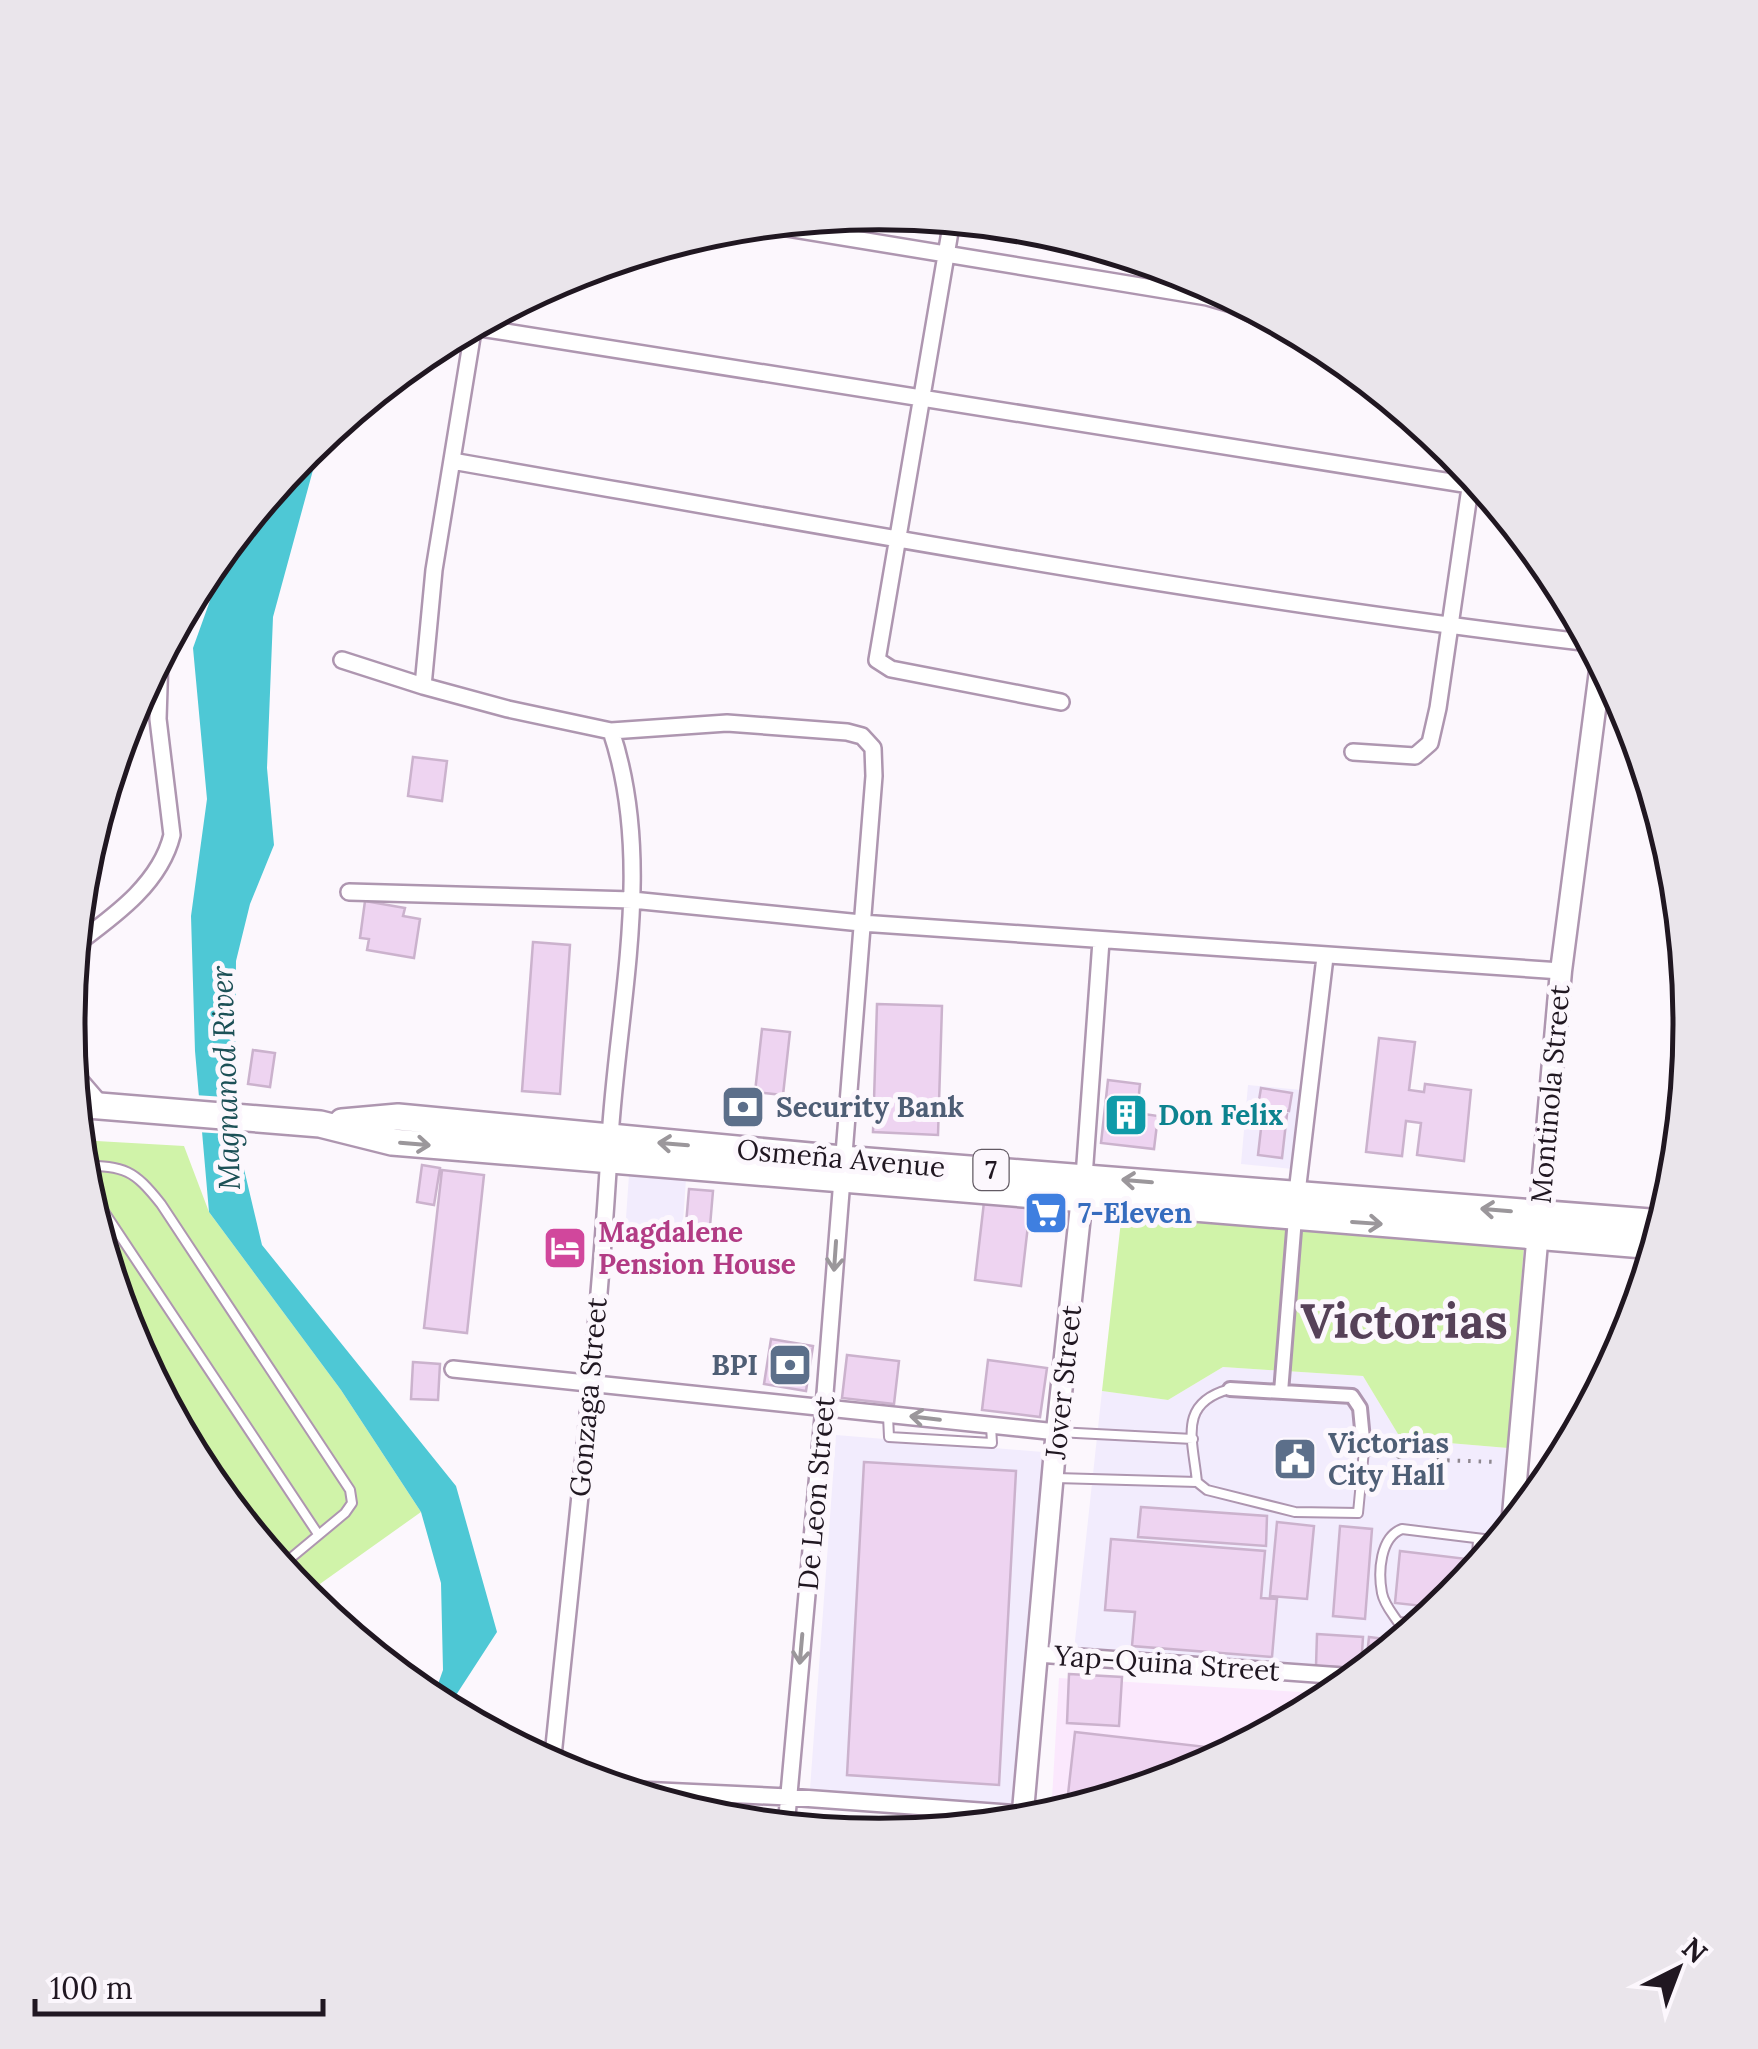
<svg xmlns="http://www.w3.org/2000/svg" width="1758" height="2049" viewBox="0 0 1758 2049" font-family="Lora,serif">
<rect width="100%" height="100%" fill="#fcf7fd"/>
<!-- commercial -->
<path fill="#f2ecfd" d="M1248 1085 1301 1090 1293 1169 1241 1164Z
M629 1175 686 1179 682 1236 625 1232Z
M1223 1367 1363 1376 1401 1439 1508 1448 1497 1544 1452 1599 1365 1671 1074 1650 1102 1391 1168 1400Z
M836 1435 1043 1452 1017 1806 810 1789Z"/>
<!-- built -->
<path fill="#fbe8fd" d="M1059 1678 1337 1694 1189 1774 1051 1816Z"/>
<!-- green -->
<path fill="#d0f3a9" d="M79 1140 184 1146 209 1212 341 1390 421 1512 303 1596 204 1475 129 1335 83 1182Z
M1122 1212 1524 1246 1508 1448 1401 1439 1363 1376 1223 1367 1168 1400 1102 1391Z"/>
<!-- water -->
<path fill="#4ec8d5" d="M322 437 273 617 267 768 274 845 250 904 236 961 235 1087 239 1148 262 1245 456 1486 497 1632 447 1709 432 1701 443 1670 441 1583 421 1512 341 1390 209 1212 195 1051 191 916 207 799 193 648 231 542 306 450Z"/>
<!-- pier -->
<path fill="#fcf7fd" d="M194 1095 241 1098 242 1135 197 1132Z"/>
<!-- building -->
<path fill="#eed4f1" stroke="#cbb2cd" stroke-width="2.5" d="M413 757 447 761 442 801 408 796Z
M365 901 405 908 403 916 420 919 414 958 367 950 369 939 360 938Z
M533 942 570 945 560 1094 522 1091Z
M877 1004 942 1006 938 1135 873 1132Z
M762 1029 790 1032 783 1095 755 1092Z
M1379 1038 1415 1042 1409 1090 1424 1092 1425 1084 1471 1090 1464 1161 1417 1155 1421 1123 1406 1121 1402 1156 1366 1152Z
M253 1050 275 1053 270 1087 248 1084Z
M1108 1080 1140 1084 1137 1113 1158 1116 1154 1149 1101 1143Z
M1261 1088 1292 1093 1289 1111 1258 1106Z
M1263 1111 1287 1114 1282 1158 1258 1155Z
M422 1165 440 1168 434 1205 417 1202Z
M442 1170 484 1175 467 1333 424 1328Z
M689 1189 713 1191 709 1238 685 1236Z
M984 1202 1030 1208 1021 1286 975 1280Z
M771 1339 813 1346 806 1391 764 1384Z
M847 1355 899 1361 894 1404 842 1398Z
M988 1360 1047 1368 1040 1417 982 1410Z
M413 1362 440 1364 438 1400 411 1399Z
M864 1462 1016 1471 999 1785 847 1775Z
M1141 1507 1267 1516 1266 1546 1138 1537Z
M1277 1522 1314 1526 1307 1599 1270 1596Z
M1340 1526 1372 1529 1365 1619 1333 1616Z
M1111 1539 1265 1551 1261 1598 1277 1599 1272 1657 1132 1646 1135 1612 1105 1610Z
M1400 1551 1467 1559 1464 1585 1441 1608 1395 1603Z
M1317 1634 1363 1637 1361 1668 1316 1666Z
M1369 1637 1394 1640 1393 1648 1371 1665H1366Z
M1069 1674 1122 1677 1119 1726 1067 1723Z
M1075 1732 1224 1749 1223 1756 1189 1774 1148 1787 1112 1783 1110 1798 1066 1812Z"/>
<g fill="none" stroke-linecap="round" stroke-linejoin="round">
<defs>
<path id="service" d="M81 1165C126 1167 133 1169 161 1204L350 1490 352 1503 345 1513 280 1567
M83 1180 318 1534
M888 1416 889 1437 992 1443 991 1426
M1057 1432 1193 1439
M1056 1478 1197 1482 1207 1490 1295 1512 1358 1513 1364 1450
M1197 1482C1193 1440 1177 1403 1230 1389
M1476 1570 1478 1540
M1421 1624 1398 1622C1392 1613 1384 1604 1382 1593 1378 1572 1380 1537 1402 1529L1500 1541"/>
<path id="pedestrian" d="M1230 1389 1352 1396 1360 1408 1364 1450
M1281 1392 1295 1218"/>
<path id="minor" d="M952 220 877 660 891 669 1061 702
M763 224 1207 297 1231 304 1335 354
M474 325 434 570 423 686 508 709 611 731 727 723 847 732 862 736 873 748 874 776 824 1406 786 1827
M474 327 1470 485
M452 461C830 527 1209 598 1591 643
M342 660 423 686
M1353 752 1415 756 1430 743 1438 708 1472 474
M349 892 632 900 861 923 1561 971
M75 945C114 916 160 884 172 835L158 719 160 656
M72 1071 103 1107
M1084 1177 1101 941
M1296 1201 1325 957
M453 1369 1057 1432
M1037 1654 1357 1677
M552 1766C573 1557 598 1348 610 1138 618 1004 655 862 611 731
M617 1789 788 1797 1022 1814"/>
<path id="tertiary" d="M1512 1526 1561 971 1601 663
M1022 1822 1055 1450 1083 1187"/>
<path id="primary" d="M75 1104 320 1124 392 1142 1656 1246
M342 1122 398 1117 842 1159 1663 1223"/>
</defs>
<!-- service casing -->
<use href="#service" stroke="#ae96b0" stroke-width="12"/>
<!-- pedestrian casing -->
<use href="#pedestrian" stroke="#ae96b0" stroke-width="18"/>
<!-- minor casing -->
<use href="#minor" stroke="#ae96b0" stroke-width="20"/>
<!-- tertiary casing -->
<use href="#tertiary" stroke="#ae96b0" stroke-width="25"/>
<!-- primary casing -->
<use href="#primary" stroke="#ae96b0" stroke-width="30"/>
<!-- path -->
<path stroke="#8e878f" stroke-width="4" stroke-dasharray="2.5 8" stroke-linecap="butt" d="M1376 1452 1399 1456C1411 1442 1420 1440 1434 1452L1436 1460 1498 1462
M1399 1456 1402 1467 1408 1473H1427L1436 1460"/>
<!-- service -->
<use href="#service" stroke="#fff" stroke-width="8"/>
<!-- pedestrian -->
<use href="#pedestrian" stroke="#fff" stroke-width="12"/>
<!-- minor -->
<use href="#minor" stroke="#fff" stroke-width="15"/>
<!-- tertiary -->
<use href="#tertiary" stroke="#fff" stroke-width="20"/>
<!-- primary -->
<use href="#primary" stroke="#fff" stroke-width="25"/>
</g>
<!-- one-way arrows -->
<defs><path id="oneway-shaft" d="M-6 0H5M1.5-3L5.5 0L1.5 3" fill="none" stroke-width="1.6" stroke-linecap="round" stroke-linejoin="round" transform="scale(2.5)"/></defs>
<g stroke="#9b979b">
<use href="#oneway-shaft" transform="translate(415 1144) rotate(5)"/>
<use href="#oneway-shaft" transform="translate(673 1144) rotate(-175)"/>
<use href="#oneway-shaft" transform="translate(1137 1181) rotate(-175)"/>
<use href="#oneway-shaft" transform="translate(1496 1210) rotate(-175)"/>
<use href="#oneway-shaft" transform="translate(1367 1223) rotate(4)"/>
<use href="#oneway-shaft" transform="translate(835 1256) rotate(94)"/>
<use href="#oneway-shaft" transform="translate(925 1418) rotate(-173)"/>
<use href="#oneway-shaft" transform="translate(801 1649) rotate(95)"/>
</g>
<!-- icons -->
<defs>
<symbol id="bank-square" viewBox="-11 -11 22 22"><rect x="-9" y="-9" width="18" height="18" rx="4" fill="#5c6f8a" stroke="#fcf7fd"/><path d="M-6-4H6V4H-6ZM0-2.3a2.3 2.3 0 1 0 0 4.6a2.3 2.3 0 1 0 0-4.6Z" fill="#fff"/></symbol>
<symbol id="building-square" viewBox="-11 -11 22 22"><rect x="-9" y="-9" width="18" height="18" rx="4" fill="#0f9aa8" stroke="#fcf7fd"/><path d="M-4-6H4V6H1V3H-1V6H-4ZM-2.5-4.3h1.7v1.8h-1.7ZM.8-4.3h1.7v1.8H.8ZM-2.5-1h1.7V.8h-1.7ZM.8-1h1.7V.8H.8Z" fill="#fff"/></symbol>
<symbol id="supermarket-square" viewBox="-11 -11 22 22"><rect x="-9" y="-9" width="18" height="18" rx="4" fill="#3f7fe0" stroke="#fcf7fd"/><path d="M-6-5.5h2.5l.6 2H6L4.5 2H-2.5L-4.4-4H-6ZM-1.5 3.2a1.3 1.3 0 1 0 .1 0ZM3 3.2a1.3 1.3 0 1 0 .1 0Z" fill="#fff"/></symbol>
<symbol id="hotel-square" viewBox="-11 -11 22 22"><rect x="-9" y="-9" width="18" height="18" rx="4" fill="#d1479c" stroke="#fcf7fd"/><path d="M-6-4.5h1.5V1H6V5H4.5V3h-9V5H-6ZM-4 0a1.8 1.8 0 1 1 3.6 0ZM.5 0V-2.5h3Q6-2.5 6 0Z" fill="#fff"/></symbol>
<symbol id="civic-square" viewBox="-11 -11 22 22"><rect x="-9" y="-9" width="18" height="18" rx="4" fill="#5c6f8a" stroke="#fcf7fd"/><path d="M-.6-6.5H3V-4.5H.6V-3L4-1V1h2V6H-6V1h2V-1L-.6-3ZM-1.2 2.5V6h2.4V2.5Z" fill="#fff"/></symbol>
</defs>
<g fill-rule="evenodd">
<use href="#bank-square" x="718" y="1082" width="50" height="50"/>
<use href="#building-square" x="1101" y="1090" width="50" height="50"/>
<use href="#supermarket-square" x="1021" y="1188" width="50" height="50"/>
<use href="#hotel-square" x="540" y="1223" width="50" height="50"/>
<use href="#bank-square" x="765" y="1340" width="50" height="50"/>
<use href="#civic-square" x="1270" y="1434" width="50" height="50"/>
</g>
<g text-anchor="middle" stroke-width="10" stroke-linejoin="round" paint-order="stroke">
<!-- shield labels -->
<rect fill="#fcf7fd" stroke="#625a63" stroke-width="2.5" x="973.5" y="1150" width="35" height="40" rx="8"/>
<g font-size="25" font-weight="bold" fill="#201721">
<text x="991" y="1179">7</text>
</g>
<!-- street labels -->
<g font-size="28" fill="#201721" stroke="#fcf7fd">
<text transform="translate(1550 1094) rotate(-85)" y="10">Montinola Street</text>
<text transform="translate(841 1158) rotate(5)" y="10">Osmeña Avenue</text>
<text transform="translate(1063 1382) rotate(-84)" y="10">Jover Street</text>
<text transform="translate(588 1397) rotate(-85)" y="10">Gonzaga Street</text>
<text transform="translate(816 1493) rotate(-85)" y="10">De Leon Street</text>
<text transform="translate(1167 1663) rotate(4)" y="10">Yap-Quina Street</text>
</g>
<!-- service labels -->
<g font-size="28" font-weight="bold" fill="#4e5e75" stroke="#fcf7fd" text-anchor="start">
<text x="776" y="1117">Security Bank</text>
<text x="758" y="1375" text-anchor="end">BPI</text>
<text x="1328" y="1453">Victorias<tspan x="1328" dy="32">City Hall</tspan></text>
</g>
<!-- culture labels -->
<g font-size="28" font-weight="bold" fill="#0d838f" stroke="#fcf7fd" text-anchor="start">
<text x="1158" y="1125">Don Felix</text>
</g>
<!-- shop labels -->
<g font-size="28" font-weight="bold" fill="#366cbe" stroke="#fcf7fd" text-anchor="start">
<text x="1078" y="1223">7-Eleven</text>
</g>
<!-- hotel labels -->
<g font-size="28" font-weight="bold" fill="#b23c85" stroke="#fcf7fd" text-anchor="start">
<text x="598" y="1242">Magdalene<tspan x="598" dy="32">Pension House</tspan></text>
</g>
<!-- water labels -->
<g font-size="30" font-style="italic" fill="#1c5056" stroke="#fcf7fd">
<text transform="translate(226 1078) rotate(-92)" y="10">Magnanod River</text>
</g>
<!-- town labels -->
<g font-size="48" font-weight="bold" fill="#564158" stroke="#fcf7fd">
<text x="1404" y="1338">Victorias</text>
</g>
</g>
<!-- crop -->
<path d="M0 0H1758V2049H0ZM85 1024a794 794 0 1 1 1588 0a794 794 0 1 1-1588 0Z" fill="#eae5eb" fill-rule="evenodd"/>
<path fill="none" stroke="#201721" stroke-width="5" d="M85 1024a794 794 0 1 1 1588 0a794 794 0 1 1-1588 0Z"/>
<!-- north arrow -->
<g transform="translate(1678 1969) rotate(42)" stroke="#fcf7fd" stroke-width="8" paint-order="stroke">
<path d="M0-8L18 38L0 25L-18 38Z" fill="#201721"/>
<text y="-15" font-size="28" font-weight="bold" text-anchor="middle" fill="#201721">N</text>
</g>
<!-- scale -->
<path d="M35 1999v15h288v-15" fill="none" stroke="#201721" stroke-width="5"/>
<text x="50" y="1999" font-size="30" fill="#201721" stroke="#fcf7fd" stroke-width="8" paint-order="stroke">100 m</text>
</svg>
